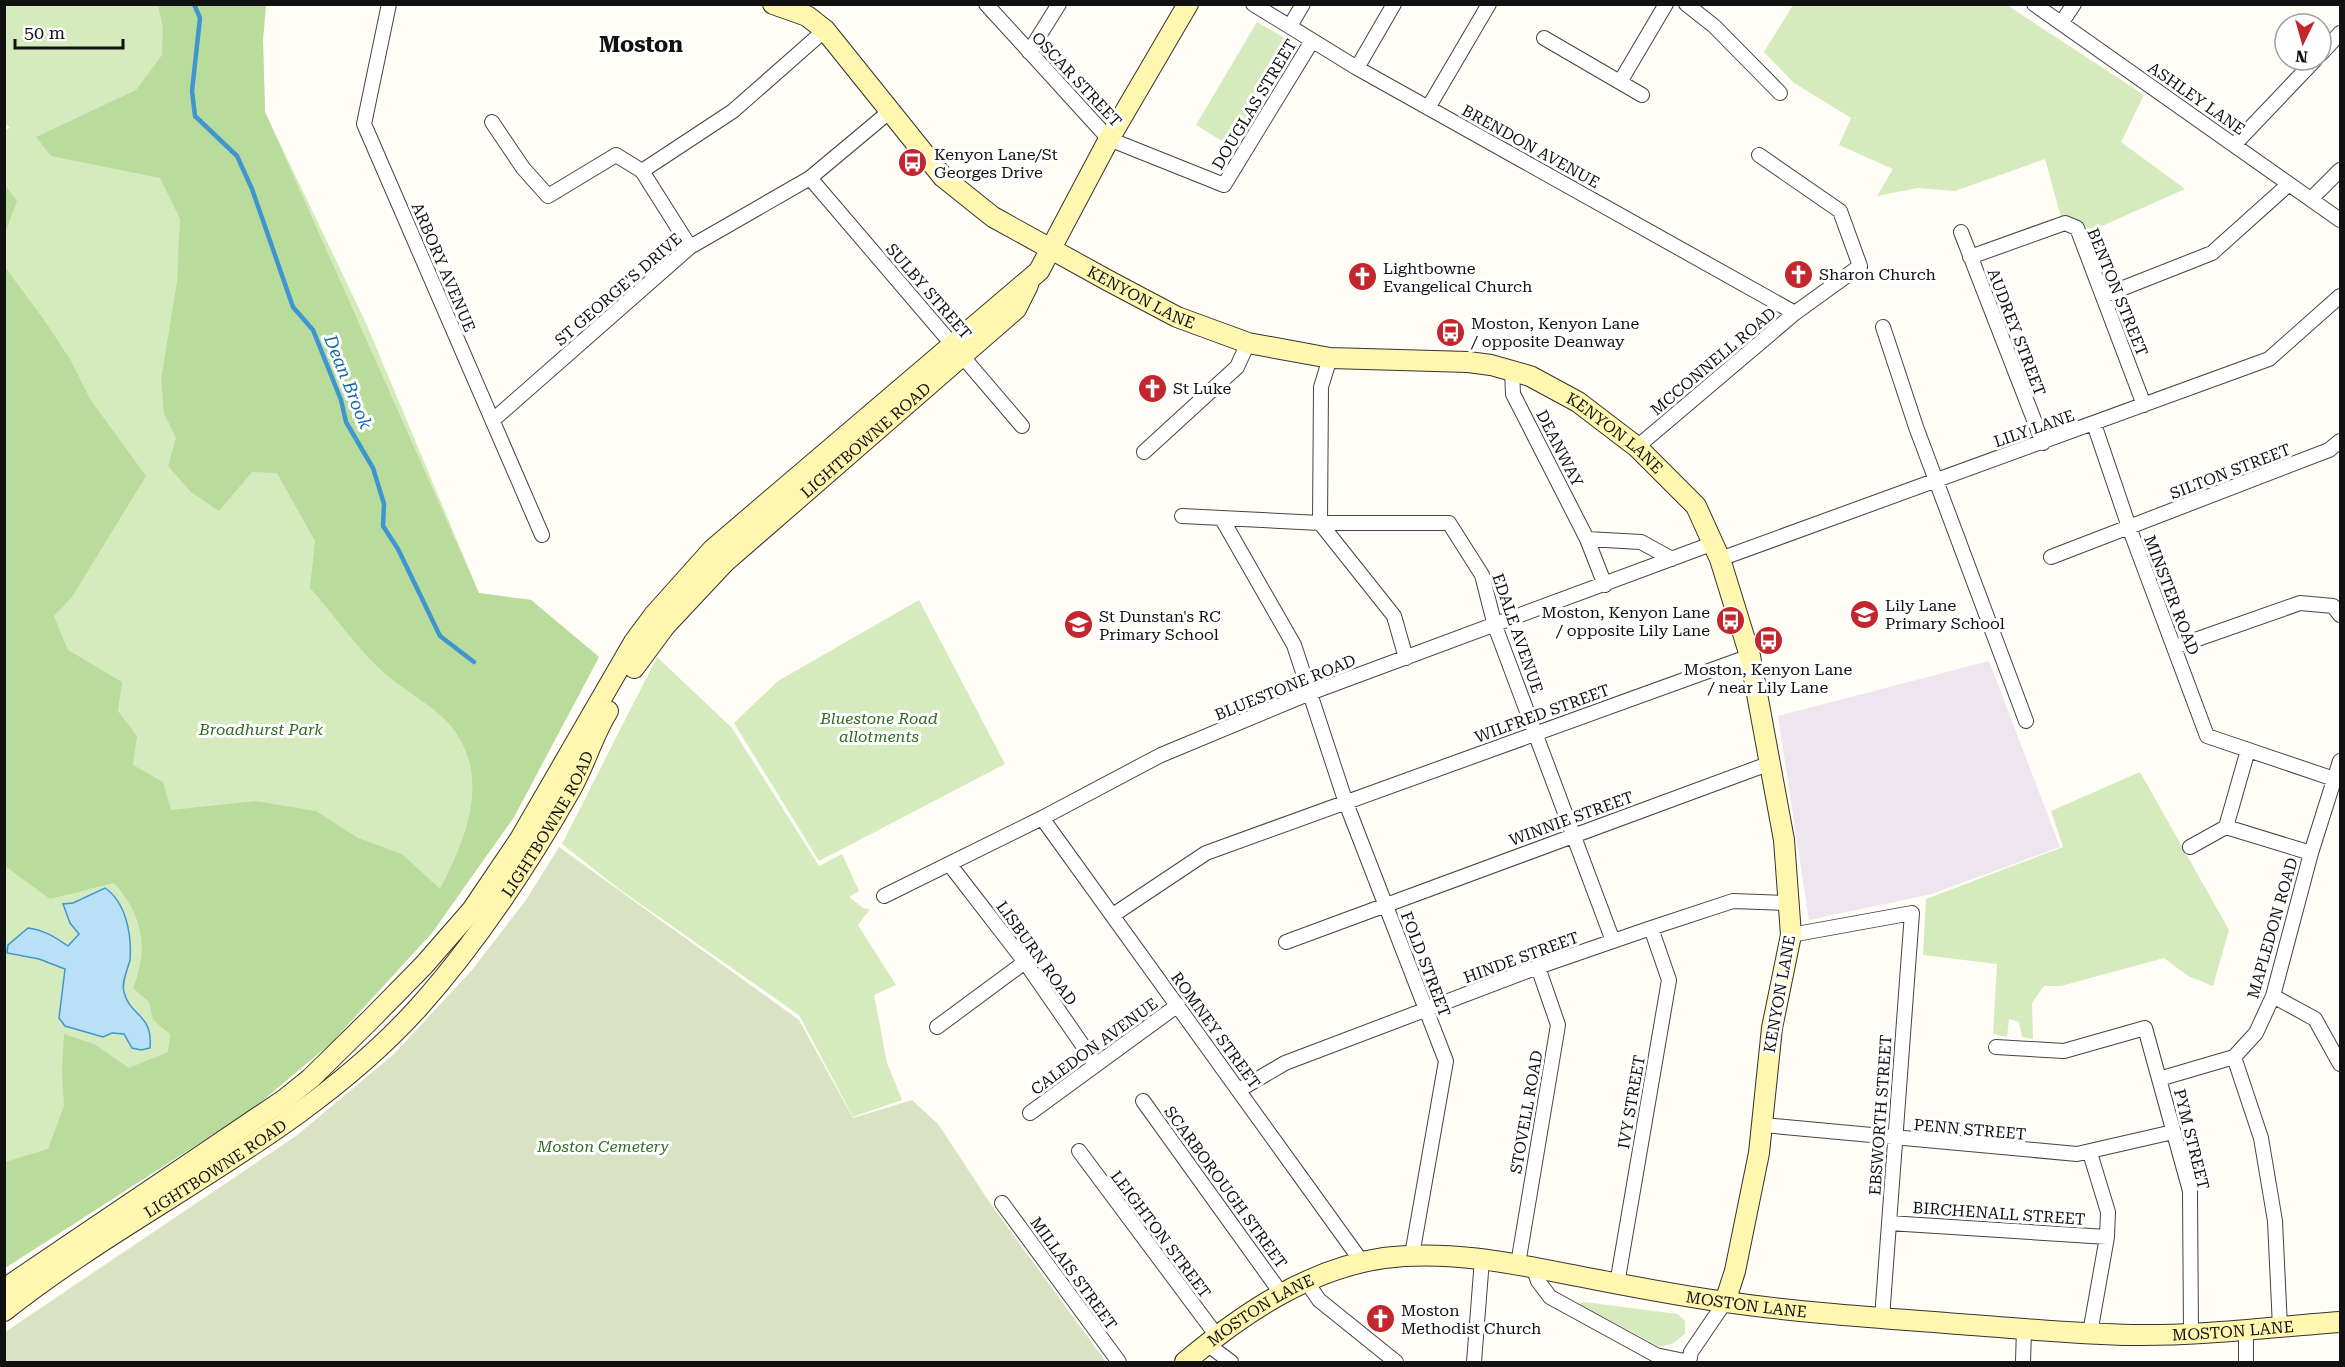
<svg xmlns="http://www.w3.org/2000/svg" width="2345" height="1367" viewBox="0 0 2345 1367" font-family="'Roboto Serif',serif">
<rect width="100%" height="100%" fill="#fffdf5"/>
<!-- industrial -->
<path fill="#eee6ef" d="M1989 661 2060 847 1932 894 1809 920 1778 716Z"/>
<!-- green -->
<path fill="#d5ebbd" d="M4 5H262L265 112 366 323 479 593 531 600 599 657 514 817 332 1042 116 1197 5 1268 4 130 10 128 4 122Z
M1793 5H2007L2144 95 2121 142 2185 189 2093 230 2061 217 2045 159 1955 191 1918 188 1877 196 1893 169 1839 145 1851 118 1794 83 1764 52Z
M1257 22 1295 44 1230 146 1196 125Z
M919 600 1005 764 819 861 734 723 778 681Z
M657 657 732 728 819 866 842 854 859 891 849 897 863 908 870 909 858 925 896 985 874 995 887 1063 902 1100 853 1117 799 1015 619 889 562 844Z
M2140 772 2229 930 2213 986 2188 976 2164 958 2061 986H2044L2032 1003 2033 1039 2022 1037 2019 1022 2009 1019 2007 1037 1993 1034 1997 964 1923 955 1926 899 2063 847 2051 811Z
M1584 1302 1678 1314 1685 1321V1334L1672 1344 1660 1347 1579 1304Z"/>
<!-- forest -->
<path fill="#b9dc9c" d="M158 5H266L263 41 265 112 479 593 531 600 599 657 514 817 432 933 332 1042 254 1108 5 1268V1162L48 1149 64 1106 62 1070 64 1034 94 1044 129 1068 168 1052 170 1034 153 1020 149 1002 133 988C149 948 143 915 114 883L50 899 5 866V267L47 324 71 361 90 399 146 476 72 597 54 616 68 650 122 682 118 711 137 736 133 765 163 782 171 810 256 801 316 811 358 838 402 854 440 889C466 838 492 777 451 726 432 704 404 691 383 672 356 647 334 615 310 588L315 541 277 473 252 472 219 511 191 492 168 466 176 438 164 413 161 380 177 282 180 219 160 178 51 156 36 137 136 90 162 55 163 28Z
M5 185 17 201 5 233Z"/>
<!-- cemetery -->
<path fill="#d9e3c4" d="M559 847 799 1020 853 1118 912 1100 938 1124 990 1203 1106 1362H5V1332L296 1136 394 1054 472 970 526 900Z"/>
<!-- water -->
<path fill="#b9e0f7" stroke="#3f96cf" stroke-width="1.5" d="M105 888C126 902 132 935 130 960 128 969 121 982 124 992 130 1017 153 1013 150 1048L141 1050 132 1048 124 1034 112 1033 103 1037 65 1026 59 1018 65 969 39 959 7 953 8 945 28 928C44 930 55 937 68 946L79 934 70 923 63 904 73 903Z"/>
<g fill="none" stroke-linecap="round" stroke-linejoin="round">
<!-- stream -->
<path stroke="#3f96cf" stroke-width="4.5" d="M194 4 200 18 192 91 195 116 237 156 252 189 293 307 313 330 341 400 346 422 373 468 384 504 383 526 398 549 440 636 474 662"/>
<defs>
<path id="street" d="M389 4 364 124 542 535
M986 4 1109 139 1224 185 1312 41
M1253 4 1357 68 1795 313
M1686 4 1714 26 1780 93
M2034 4 2340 220
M2062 22 2074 4
M1290 26 1303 4
M1544 38 1642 95
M1029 52 1059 4
M2321 54 2340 33
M1357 68 1394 4
M1620 82 1666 4
M1428 108 1489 4
M492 122 523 168 548 196 616 155 642 171 690 247
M2234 145 2315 60
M642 171 733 111 825 30
M810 178 1022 426
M2311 199 2340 170
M1961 232 2043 443
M1970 257 2065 223 2077 228 2144 405
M2103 296 2212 253 2289 184
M1883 327 1916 427 2026 721
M1330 358 1321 387 1320 523 1394 616 1406 658
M1512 370 1513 394 1587 539 1605 585
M493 420 690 247 810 178 889 112
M2094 424 2129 527 2207 736 2340 781
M1637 447 1795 313 1860 266 1840 211 1759 155
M1144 452 1237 367 1248 343
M1182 516 1320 523H1449L1482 575 1495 626 1613 941
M1222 519 1294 645 1346 803 1446 1061 1412 1255
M1587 539 1641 542 1672 559
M2051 557 2329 450 2340 441
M1720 559 2269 359 2340 296
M2175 647 2300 603 2333 606 2340 615
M1042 818 1362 1262
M2226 827 2311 853
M2190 847 2226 827 2248 750
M950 865 1025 962 1095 1063
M884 896 1042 818 1161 755 1310 693 1714 543
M1113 915 1206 853 1750 656
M1791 935 1912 913 1882 1318
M1286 942 1768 764
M2273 996 2315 1019 2340 1064
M937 1027 1025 962
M1996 1047 2064 1051 2145 1028 2190 1191 2191 1333
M2234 1057 2261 1138 2275 1221 2280 1327
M2159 1079 2234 1057 2256 1033 2273 996 2311 853 2340 761
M1239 1090 1285 1063 1538 967 1651 928 1733 901 1790 903
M1143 1101 1281 1293
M1030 1113 1178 1005
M1763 1125 2077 1154 2173 1132
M1079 1151 1217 1336
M2090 1153 2108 1212 2107 1237 2090 1333
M1002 1203 1119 1362
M1889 1223 2107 1237
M1518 1264 1558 1025 1538 967
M1533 1267 1538 1281 1550 1297 1656 1355 1689 1362
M1306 1281 1319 1300 1396 1362
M1617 1284 1669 980 1651 928
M1207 1344 1231 1362
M1474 1362 1482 1259
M1689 1362 1691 1352 1725 1302
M2023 1362 2024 1329
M2246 1362V1329"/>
<g id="secondary">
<path id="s1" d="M773 4 807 16 825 30 943 177 993 217 1109 281 1177 317 1248 343 1330 358 1468 362 1491 365 1530 376 1578 402 1637 447 1696 506 1720 559 1750 656 1784 840 1791 935 1772 1028 1759 1153 1735 1271 1725 1302"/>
<path id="s2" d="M634 668 665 626 725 562 1016 309 1028 285"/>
<path d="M4 1289 285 1099 311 1078 372 1018 424 965 472 910 520 839 634 642 654 615 713 549 1039 271 1109 139 1188 4"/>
<path id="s3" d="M4 1311C138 1205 301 1137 418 1008 477 942 527 866 571 789 585 764 593 735 608 711"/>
<path id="s4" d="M1185 1362C1242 1314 1308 1269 1384 1258 1445 1250 1507 1262 1567 1274 1620 1284 1673 1295 1726 1302 1803 1313 1881 1318 1958 1324 2016 1328 2074 1334 2132 1335 2201 1336 2271 1327 2340 1322"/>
</g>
</defs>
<!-- street casing -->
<use href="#street" stroke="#444" stroke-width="16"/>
<!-- secondary casing -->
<use href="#secondary" stroke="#333" stroke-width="22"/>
<!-- street -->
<use href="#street" stroke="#fff" stroke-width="14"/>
<!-- secondary -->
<use href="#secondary" stroke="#fff6b0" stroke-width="20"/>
</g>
<!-- icons -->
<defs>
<symbol id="bus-disc" viewBox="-11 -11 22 22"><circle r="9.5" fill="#c4262e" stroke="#fff"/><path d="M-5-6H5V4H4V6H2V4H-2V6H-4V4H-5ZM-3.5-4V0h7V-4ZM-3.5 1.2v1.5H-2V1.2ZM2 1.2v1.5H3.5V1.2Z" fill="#fff"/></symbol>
<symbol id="church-disc" viewBox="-11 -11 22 22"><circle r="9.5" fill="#c4262e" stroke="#fff"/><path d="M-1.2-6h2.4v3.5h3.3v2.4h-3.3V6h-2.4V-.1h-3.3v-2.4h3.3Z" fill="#fff"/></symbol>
<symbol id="school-disc" viewBox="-11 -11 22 22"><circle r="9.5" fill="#c4262e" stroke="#fff"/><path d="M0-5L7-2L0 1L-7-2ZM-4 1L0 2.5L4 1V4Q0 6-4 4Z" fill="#fff"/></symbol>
</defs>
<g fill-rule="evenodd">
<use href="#bus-disc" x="896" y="146" width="33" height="33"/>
<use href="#church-disc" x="1782" y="258" width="33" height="33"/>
<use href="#church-disc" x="1346" y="260" width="33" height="33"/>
<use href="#bus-disc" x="1434" y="316" width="33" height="33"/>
<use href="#church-disc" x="1136" y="372" width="33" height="33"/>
<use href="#school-disc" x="1848" y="598" width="33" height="33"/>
<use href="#bus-disc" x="1714" y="604" width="33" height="33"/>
<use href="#school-disc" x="1062" y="608" width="33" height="33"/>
<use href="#bus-disc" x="1752" y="624" width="33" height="33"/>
<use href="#church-disc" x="1364" y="1302" width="33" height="33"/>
</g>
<g text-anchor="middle" stroke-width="6" stroke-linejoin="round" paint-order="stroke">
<!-- street labels -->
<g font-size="16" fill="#111" stroke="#fff">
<text transform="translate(1077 79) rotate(47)" y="6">OSCAR STREET</text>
<text transform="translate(2197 98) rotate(35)" y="6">ASHLEY LANE</text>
<text transform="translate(1254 104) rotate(-59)" y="6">DOUGLAS STREET</text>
<text transform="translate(1531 146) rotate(29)" y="6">BRENDON AVENUE</text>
<text transform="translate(444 267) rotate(67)" y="6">ARBORY AVENUE</text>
<text transform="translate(618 289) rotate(-41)" y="6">ST GEORGE'S DRIVE</text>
<text transform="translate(929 291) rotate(49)" y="6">SULBY STREET</text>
<text transform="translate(2118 292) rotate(68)" y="6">BENTON STREET</text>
<text dy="6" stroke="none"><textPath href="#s1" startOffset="480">KENYON LANE</textPath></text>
<text transform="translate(2017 332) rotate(69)" y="6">AUDREY STREET</text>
<text transform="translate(1713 361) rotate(-40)" y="6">MCCONNELL ROAD</text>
<text transform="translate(2034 428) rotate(-19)" y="6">LILY LANE</text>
<text dy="6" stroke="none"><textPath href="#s1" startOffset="984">KENYON LANE</textPath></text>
<text dy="6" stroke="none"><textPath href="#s2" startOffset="326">LIGHTBOWNE ROAD</textPath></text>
<text transform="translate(1560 448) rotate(63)" y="6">DEANWAY</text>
<text transform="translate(2230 471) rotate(-21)" y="6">SILTON STREET</text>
<text transform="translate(2172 595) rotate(69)" y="6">MINSTER ROAD</text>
<text transform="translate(1518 633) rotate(71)" y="6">EDALE AVENUE</text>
<text transform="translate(1285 687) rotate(-22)" y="6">BLUESTONE ROAD</text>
<text transform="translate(1542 713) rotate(-20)" y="6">WILFRED STREET</text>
<text transform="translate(1571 818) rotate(-20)" y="6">WINNIE STREET</text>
<text dy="6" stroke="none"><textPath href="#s3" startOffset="740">LIGHTBOWNE ROAD</textPath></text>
<text transform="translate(2272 928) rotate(-74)" y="6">MAPLEDON ROAD</text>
<text transform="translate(1037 953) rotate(54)" y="6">LISBURN ROAD</text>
<text transform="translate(1521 957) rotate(-20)" y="6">HINDE STREET</text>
<text transform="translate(1426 964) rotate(69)" y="6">FOLD STREET</text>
<text transform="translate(1779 994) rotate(-80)" y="6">KENYON LANE</text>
<text transform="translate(1216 1030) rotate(54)" y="6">ROMNEY STREET</text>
<text transform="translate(1094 1046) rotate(-36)" y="6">CALEDON AVENUE</text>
<text transform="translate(1631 1102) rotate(-80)" y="6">IVY STREET</text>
<text transform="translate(1526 1112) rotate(-80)" y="6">STOVELL ROAD</text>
<text transform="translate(1880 1115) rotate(-86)" y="6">EBSWORTH STREET</text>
<text transform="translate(1970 1129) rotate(5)" y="6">PENN STREET</text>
<text transform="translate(2192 1139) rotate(76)" y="6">PYM STREET</text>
<text dy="6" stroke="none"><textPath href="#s3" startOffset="255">LIGHTBOWNE ROAD</textPath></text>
<text transform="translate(1226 1187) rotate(54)" y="6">SCARBOROUGH STREET</text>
<text transform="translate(1999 1213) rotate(4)" y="6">BIRCHENALL STREET</text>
<text transform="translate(1161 1234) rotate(53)" y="6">LEIGHTON STREET</text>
<text transform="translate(1074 1273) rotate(54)" y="6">MILLAIS STREET</text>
<text dy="6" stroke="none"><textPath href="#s4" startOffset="594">MOSTON LANE</textPath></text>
<text dy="6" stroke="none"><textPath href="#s4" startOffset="92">MOSTON LANE</textPath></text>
<text dy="6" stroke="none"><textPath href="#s4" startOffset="1082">MOSTON LANE</textPath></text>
</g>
<!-- poi labels -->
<g font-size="16" fill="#111" stroke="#fff" text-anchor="start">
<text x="934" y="160">Kenyon Lane/St<tspan x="934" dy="18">Georges Drive</tspan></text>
<text x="1383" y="274">Lightbowne<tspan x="1383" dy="18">Evangelical Church</tspan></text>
<text x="1819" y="280">Sharon Church</text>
<text x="1471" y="329">Moston, Kenyon Lane<tspan x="1471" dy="18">/ opposite Deanway</tspan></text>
<text x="1173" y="394">St Luke</text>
<text x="1885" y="611">Lily Lane<tspan x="1885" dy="18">Primary School</tspan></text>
<text x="1710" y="618" text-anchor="end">Moston, Kenyon Lane<tspan x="1710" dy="18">/ opposite Lily Lane</tspan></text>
<text x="1099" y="622">St Dunstan's RC<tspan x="1099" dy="18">Primary School</tspan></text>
<text x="1768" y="675" text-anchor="middle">Moston, Kenyon Lane<tspan x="1768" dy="18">/ near Lily Lane</tspan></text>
<text x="1401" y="1316">Moston<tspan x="1401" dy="18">Methodist Church</tspan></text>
</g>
<!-- park labels -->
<g font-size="16" font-style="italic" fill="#2f6b1f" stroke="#fff">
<text x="879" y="724">Bluestone Road<tspan x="879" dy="18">allotments</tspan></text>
<text x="261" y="735">Broadhurst Park</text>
<text x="603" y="1152">Moston Cemetery</text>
</g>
<!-- water labels -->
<g font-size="18" font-style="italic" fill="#1768a6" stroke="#fff">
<text transform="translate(348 382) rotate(68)" y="6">Dean Brook</text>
</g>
<!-- district labels -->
<g font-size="22" font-weight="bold" fill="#111" stroke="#fff">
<text x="641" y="52">Moston</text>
</g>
</g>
<!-- border -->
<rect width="2345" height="1367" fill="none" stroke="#111111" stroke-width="12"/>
<!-- north arrow -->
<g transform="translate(2303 42) rotate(185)"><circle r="28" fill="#ffffff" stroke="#a0a0a0" stroke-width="1.5"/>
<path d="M0-4.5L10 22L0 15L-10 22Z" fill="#c4262e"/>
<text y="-9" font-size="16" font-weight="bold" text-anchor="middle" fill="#111111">N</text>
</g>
<!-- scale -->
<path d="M15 39v9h108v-9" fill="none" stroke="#111111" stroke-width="3"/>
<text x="24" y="39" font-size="18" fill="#111111" stroke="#ffffff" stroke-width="4.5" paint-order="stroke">50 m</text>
</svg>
